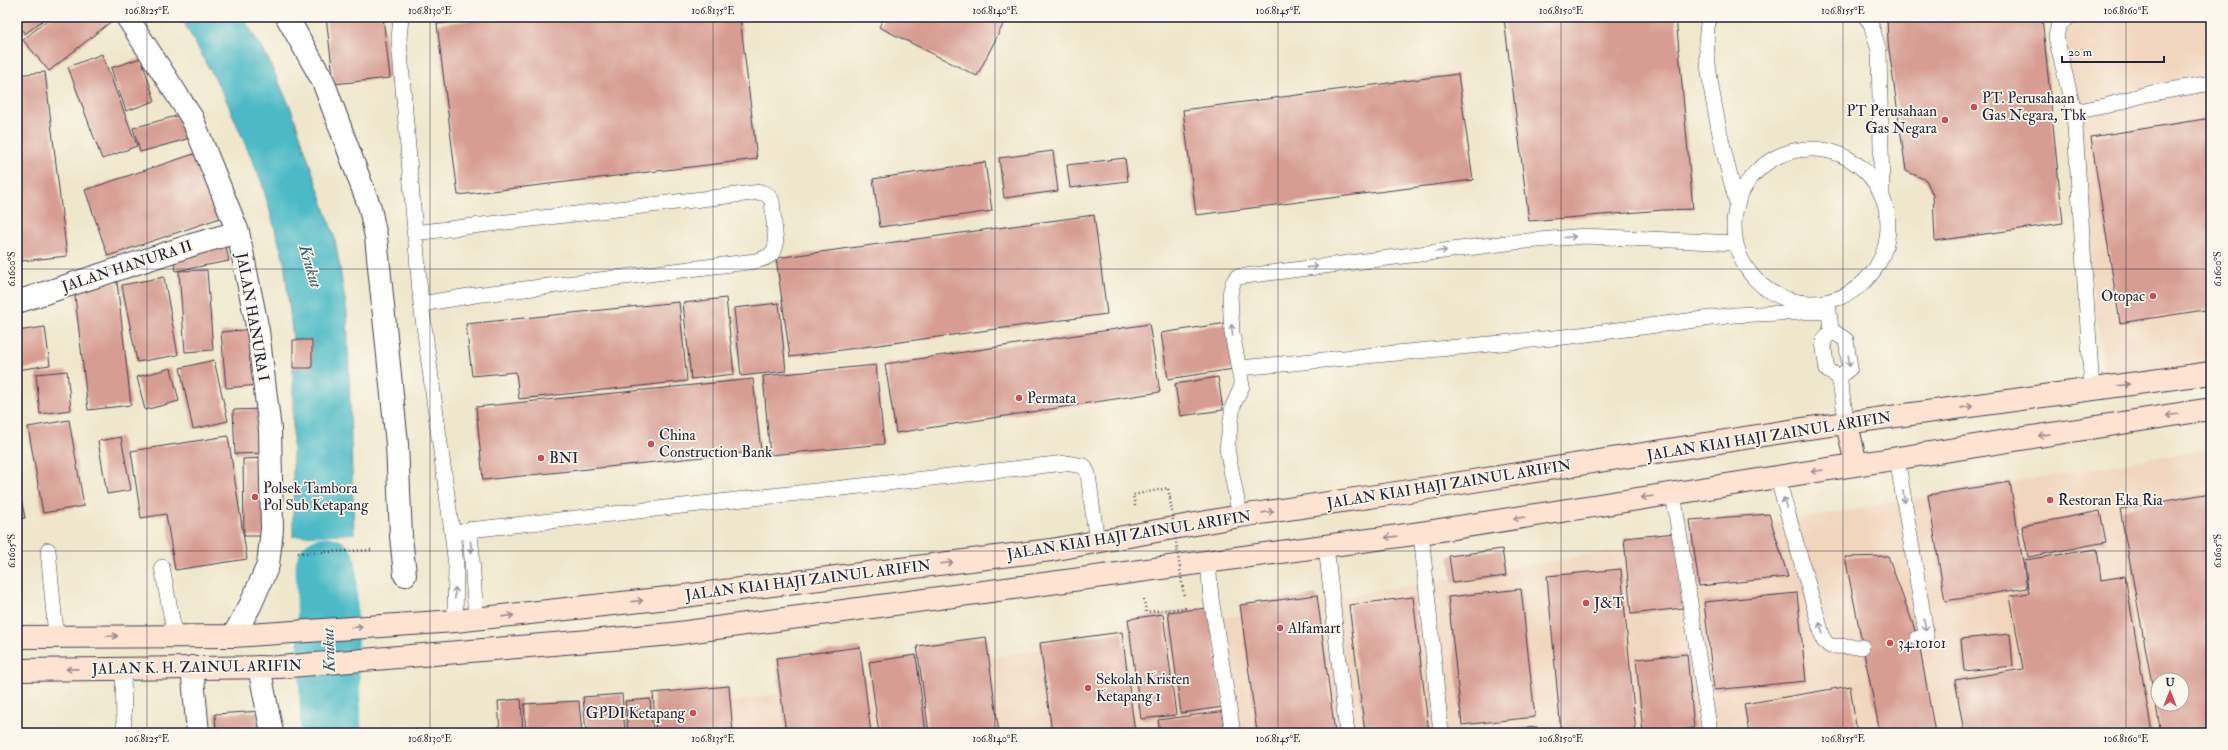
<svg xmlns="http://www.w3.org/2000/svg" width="2228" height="750" viewBox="0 0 2228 750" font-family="'IM FELL Double Pica',serif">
<rect width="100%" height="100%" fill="#fbf7ec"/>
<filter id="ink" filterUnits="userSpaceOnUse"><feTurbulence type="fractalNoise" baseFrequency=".025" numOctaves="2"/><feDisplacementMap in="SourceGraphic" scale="8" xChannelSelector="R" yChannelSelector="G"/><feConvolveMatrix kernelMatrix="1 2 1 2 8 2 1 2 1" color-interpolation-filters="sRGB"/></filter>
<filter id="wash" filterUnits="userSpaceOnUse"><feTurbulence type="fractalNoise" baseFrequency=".012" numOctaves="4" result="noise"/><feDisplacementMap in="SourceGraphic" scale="16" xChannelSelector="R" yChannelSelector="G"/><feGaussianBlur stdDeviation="0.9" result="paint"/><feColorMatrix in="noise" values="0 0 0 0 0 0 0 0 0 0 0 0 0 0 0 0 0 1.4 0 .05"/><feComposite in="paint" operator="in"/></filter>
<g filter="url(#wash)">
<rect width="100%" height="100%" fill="#efe7cc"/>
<!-- built -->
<path fill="#f1d5bd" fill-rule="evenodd" d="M2076 17H2211V380L2109 396 2052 26Z
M2211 448V733H552ZM2158 680H2182V704H2158Z"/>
<!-- water -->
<path fill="#4cbac6" stroke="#376e80" d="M181 17H243L268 59 292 111 335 239 347 312 354 534 293 537V368H312V340H293L284 261 262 183 225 97Z
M362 673 356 733H310L311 680Z"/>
<!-- pier -->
<path fill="#efe7cc" d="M354 534V536L293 539V537Z
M362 671 364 673 361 698 309 702 310 678Z"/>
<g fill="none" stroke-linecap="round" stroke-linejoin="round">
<!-- river -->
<path stroke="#4cbac6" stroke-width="61" d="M326 567 331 733"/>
</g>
<g id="blocks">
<!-- building -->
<path fill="#d79d93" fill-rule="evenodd" d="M17 17H47L25 34 17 24Z
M51 17H110L113 20 49 71 23 40Z
M326 17H383L390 78 334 84Z
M499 17H740L757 159 458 195 437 24Z
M884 17H1007L977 76 879 27Z
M1676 17 1693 209 1663 210 1529 221 1504 18Z
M1887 17H2042L2063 223 1935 241 1933 195 1926 180 1906 171 1888 42Z
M102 54 137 146 102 159 68 67Z
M141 58 155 101 126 111 111 68Z
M45 72 67 256 22 261 17 220V75Z
M1458 74 1473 180 1196 215 1183 110Z
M187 113 194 137 140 152 133 128Z
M2211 118V309L2120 323 2091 137Z
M1053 151 1058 191 1004 198 999 158Z
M197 153 220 218 108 256 85 190Z
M1125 158 1128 181 1070 188 1067 165Z
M985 162 992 211 880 227 873 179Z
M1094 215 1107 314 790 357 776 258Z
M225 242 229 261 176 271 172 252Z
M207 270 213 350 185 352 179 271Z
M164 277 178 355 137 362 122 285Z
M117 282 131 405 88 410 74 287Z
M726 298 734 374 691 379 683 303Z
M679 302 687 381 519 399 516 372 472 376 466 324Z
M779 303 786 371 741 376 734 308Z
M1227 323 1234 369 1168 379 1161 333Z
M1149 324 1160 392 896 433 885 364Z
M45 327 50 365 17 370V331Z
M253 329 258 385 226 388 221 332Z
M293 340H312V368H293Z
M214 360 228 421 193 429 180 368Z
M876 365 884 444 770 455 763 376Z
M171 368 179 401 145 410 137 377Z
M67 371 71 410 40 414 36 374Z
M1218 377 1223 410 1180 416 1175 384Z
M753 379 761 451 483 480 476 407Z
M263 409 264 453 235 454 233 410Z
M69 420 84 506 43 513 28 427Z
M228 436 247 559 175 570 166 514 141 518 131 451Z
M121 437 131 490 107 494 98 441Z
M266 458 268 536H244L243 459Z
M17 480 25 518 17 519Z
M2010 482 2027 588 1945 601 1928 495Z
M2211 493V733H2161L2120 509ZM2158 680H2182V704H2158Z
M2100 511 2106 542 2028 557 2022 526Z
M1769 514 1788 577 1699 586 1690 520Z
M1676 533 1683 608 1631 614 1624 538Z
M1502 549 1506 576 1453 583 1449 556Z
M2097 549 2101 580 2125 576 2152 733H1964L1955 680 2023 669 2010 596 2029 593 2024 560Z
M1888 556 1918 638 1935 733H1880L1845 557Z
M1621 569 1636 733H1561L1547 576Z
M1521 589 1535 717 1462 725 1448 597Z
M1797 593 1806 681 1714 690 1704 602Z
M1317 595 1335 733H1257L1240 605Z
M1413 597 1429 733H1365L1349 605Z
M1209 608 1223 707 1181 713 1168 612Z
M1163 614 1176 715 1141 719 1128 619Z
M1122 632 1135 733H1052L1040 643Z
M2010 634 2013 666 1964 671 1961 639Z
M986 637 999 733H929L917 646Z
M860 647 871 733H786L776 658Z
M1687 654 1694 728 1643 733 1636 659Z
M916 655 926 733H879L869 662Z
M729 686 733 733H656L653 693Z
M1850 686 1857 733H1749L1744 704Z
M622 694 625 733H586L583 697Z
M521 699 523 733H500L498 701Z
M650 699 653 733H628L625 701Z
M579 701 582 733H526L524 704Z
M262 711 263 733H216L215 714Z
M1226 711 1229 733H1160L1158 720Z
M1537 727 1538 733H1487V732Z
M499 728V733H446L445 732Z"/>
</g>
</g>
<g filter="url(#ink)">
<use href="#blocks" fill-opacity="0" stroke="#414051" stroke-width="1"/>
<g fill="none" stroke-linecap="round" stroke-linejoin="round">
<defs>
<path id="lane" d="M401 17 399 39 421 304
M1711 17C1694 37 1729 175 1737 203
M1866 17 1871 24 1879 51 1882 195
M2069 17 2059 24 2056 37 2074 112
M1734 226a77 77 0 1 1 154 0a77 77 0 1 1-154 0Z
M414 233 761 192 768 195 772 201 776 244C774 256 766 258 756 261L475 295 421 304 452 532 456 566 455 621
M1828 302 1831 330 1823 342 1827 370 1839 377 1847 424
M1831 330 1846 340 1850 368 1839 377
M1240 368 1564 337 1734 315 1829 311
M2092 390 2074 112 2109 105 2147 94 2211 83
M1897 458 1926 633V636L1918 638
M1777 476 1824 641 1830 646 1862 647
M1673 493 1710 733
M1240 516 1227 449 1233 406 1242 386 1232 333 1230 294 1233 283 1237 277 1515 242 1585 236 1735 243
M470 529 476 619
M452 532 1065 463 1084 466 1088 474 1097 543
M1421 533 1441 733
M1326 546 1347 733
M48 550 56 636
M1208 562 1211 598 1233 733
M162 567 175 636
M123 668 124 725"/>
<path id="street" d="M127 17 192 118 238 232 258 331 270 430 272 529 268 565 250 606 233 636
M287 17 323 81 370 208 376 237 397 444 401 536 405 575
M17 302 195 244 238 232
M192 667 198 733
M259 667 272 733"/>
<path id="secondary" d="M1847 424 1856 464
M17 637 233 636 455 621 668 598 1051 550 1240 516 1416 490 1802 429 2211 373
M17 670 279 667 672 634 1421 533 2211 409"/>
</defs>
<!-- lane casing -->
<use href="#lane" stroke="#414051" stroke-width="16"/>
<!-- street casing -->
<use href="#street" stroke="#414051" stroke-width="24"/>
<!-- secondary casing -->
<use href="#secondary" stroke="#414051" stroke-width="24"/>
<!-- path -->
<path stroke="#414051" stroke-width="2.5" stroke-dasharray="1 3" stroke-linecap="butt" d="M1135 506 1133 495 1168 488 1170 498
M298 553 373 550
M1144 599 1146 612 1185 608V606"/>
<!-- lane -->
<use href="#lane" stroke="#fff" stroke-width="15"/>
<!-- street -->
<use href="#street" stroke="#fff" stroke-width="22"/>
<!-- secondary -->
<use href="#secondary" stroke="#fee3d2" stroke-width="22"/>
<!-- path-bridge -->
<path stroke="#414051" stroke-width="2.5" stroke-dasharray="1 3" stroke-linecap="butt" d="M1170 499 1184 597"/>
</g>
<!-- one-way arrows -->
<defs><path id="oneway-shaft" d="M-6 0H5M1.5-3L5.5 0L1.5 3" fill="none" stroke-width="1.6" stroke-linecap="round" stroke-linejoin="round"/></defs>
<g stroke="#9c9ca7">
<use href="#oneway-shaft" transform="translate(1570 237) rotate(-5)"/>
<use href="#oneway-shaft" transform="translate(1441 251) rotate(-7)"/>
<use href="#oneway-shaft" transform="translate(1312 267) rotate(-7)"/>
<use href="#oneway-shaft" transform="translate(1232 330) rotate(-96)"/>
<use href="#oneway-shaft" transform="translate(1849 361) rotate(83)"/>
<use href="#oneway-shaft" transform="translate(1904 497) rotate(81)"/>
<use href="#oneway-shaft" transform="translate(1785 503) rotate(-106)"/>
<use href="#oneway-shaft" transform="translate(471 547) rotate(86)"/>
<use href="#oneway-shaft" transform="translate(455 593) rotate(-89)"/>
<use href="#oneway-shaft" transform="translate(1925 625) rotate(81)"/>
<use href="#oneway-shaft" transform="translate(1821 628) rotate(-106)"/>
</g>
<g stroke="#9b8c8e">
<use href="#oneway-shaft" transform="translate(2124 385) rotate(-8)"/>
<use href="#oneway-shaft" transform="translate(1967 407) rotate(-8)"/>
<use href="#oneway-shaft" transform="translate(2172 415) rotate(171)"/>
<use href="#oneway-shaft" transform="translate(2044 435) rotate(171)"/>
<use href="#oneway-shaft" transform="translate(1817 471) rotate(171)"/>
<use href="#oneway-shaft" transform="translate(1647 497) rotate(171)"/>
<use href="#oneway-shaft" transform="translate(1268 512) rotate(-8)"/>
<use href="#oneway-shaft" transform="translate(1519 518) rotate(171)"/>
<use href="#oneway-shaft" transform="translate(1391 537) rotate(173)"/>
<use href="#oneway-shaft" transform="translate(947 563) rotate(-7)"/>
<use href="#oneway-shaft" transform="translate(637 601) rotate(-6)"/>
<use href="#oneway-shaft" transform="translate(508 616) rotate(-6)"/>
<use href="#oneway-shaft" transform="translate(357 627) rotate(-4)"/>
<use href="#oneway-shaft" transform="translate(112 636)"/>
<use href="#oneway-shaft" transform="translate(72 669) rotate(179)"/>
</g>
</g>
<!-- ticks -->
<path fill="none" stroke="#22223b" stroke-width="1" stroke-opacity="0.45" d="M147 17V733M430 17V733M713 17V733M995 17V733M1278 17V733M1561 17V733M1843 17V733M2126 17V733M17 269H2211M17 551H2211"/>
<!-- markers -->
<g fill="#d1495b" stroke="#fbf7ec" stroke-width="1.5">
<circle cx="1974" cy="107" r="4"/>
<circle cx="1945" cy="120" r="4"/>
<circle cx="2153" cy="296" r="4"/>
<circle cx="1019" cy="398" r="4"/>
<circle cx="651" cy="444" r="4"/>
<circle cx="541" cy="458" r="4"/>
<circle cx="255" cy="497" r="4"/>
<circle cx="2050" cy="500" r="4"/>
<circle cx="1586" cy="603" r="4"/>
<circle cx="1280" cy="628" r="4"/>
<circle cx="1890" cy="643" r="4"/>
<circle cx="1088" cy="688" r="4"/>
<circle cx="693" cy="713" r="4"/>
</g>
<g text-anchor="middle" stroke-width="3.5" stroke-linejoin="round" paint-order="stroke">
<!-- poi labels -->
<g font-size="15" fill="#22223b" stroke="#fbf7ec" text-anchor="start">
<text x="1982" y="103">PT. Perusahaan<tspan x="1982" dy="17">Gas Negara, Tbk</tspan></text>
<text x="1937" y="116" text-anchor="end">PT Perusahaan<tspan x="1937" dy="17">Gas Negara</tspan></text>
<text x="2145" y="301" text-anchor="end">Otopac</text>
<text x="1027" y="403">Permata</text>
<text x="659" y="440">China<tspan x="659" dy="17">Construction Bank</tspan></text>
<text x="549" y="463">BNI</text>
<text x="263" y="493">Polsek Tambora<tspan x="263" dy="17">Pol Sub Ketapang</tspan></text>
<text x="2058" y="505">Restoran Eka Ria</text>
<text x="1594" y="608">J&amp;T</text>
<text x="1288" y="633">Alfamart</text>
<text x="1898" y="648">34.10101</text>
<text x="1096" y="684">Sekolah Kristen<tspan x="1096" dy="17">Ketapang 1</tspan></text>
<text x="685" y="718" text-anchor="end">GPDI Ketapang</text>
</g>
<!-- street labels -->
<g font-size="15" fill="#22223b" stroke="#fbf7ec">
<text transform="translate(127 266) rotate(-18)" y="5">JALAN HANURA II</text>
<text transform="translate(253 317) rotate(80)" y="5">JALAN HANURA I</text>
<text transform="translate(1769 436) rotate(-9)" y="5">JALAN KIAI HAJI ZAINUL ARIFIN</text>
<text transform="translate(1449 484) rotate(-9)" y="5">JALAN KIAI HAJI ZAINUL ARIFIN</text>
<text transform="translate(1129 535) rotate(-9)" y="5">JALAN KIAI HAJI ZAINUL ARIFIN</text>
<text transform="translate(808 580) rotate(-7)" y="5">JALAN KIAI HAJI ZAINUL ARIFIN</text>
<text transform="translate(197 667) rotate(-1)" y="5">JALAN K. H. ZAINUL ARIFIN</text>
</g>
<!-- water labels -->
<g font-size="16" font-style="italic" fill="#31576c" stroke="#fbf7ec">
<text transform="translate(311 266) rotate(74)" y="6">Krukut</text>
<text transform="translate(328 650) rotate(-92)" y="6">Krukut</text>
</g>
</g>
<!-- margin -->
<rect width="2228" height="750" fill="none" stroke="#fbf7ec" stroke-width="44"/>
<!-- north arrow -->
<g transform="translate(2170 692)"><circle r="19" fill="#fbf7ec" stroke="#a4a2a5"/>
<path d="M0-3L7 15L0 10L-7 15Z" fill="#d1495b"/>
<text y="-6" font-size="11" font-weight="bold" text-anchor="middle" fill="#22223b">U</text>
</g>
<!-- scale -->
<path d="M2062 56v6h102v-6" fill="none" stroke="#22223b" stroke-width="2"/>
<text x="2068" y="56" font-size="12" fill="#22223b" stroke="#fbf7ec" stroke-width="3" paint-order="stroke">20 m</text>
<rect x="22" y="22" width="2184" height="706" fill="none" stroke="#22223b" stroke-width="1.5"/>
<g font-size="10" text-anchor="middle" fill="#22223b">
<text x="147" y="14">106.8125°E</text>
<text x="430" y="14">106.8130°E</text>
<text x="713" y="14">106.8135°E</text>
<text x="995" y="14">106.8140°E</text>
<text x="1278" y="14">106.8145°E</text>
<text x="1561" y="14">106.8150°E</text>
<text x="1843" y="14">106.8155°E</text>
<text x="2126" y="14">106.8160°E</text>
<text transform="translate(11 269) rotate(-90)" y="4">6.1600°S</text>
<text transform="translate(2217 269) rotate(-90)" y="4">6.1600°S</text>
<text transform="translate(11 551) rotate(-90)" y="4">6.1605°S</text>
<text transform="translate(2217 551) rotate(-90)" y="4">6.1605°S</text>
<text x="147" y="742">106.8125°E</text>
<text x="430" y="742">106.8130°E</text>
<text x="713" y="742">106.8135°E</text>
<text x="995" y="742">106.8140°E</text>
<text x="1278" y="742">106.8145°E</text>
<text x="1561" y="742">106.8150°E</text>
<text x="1843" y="742">106.8155°E</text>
<text x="2126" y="742">106.8160°E</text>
</g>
</svg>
